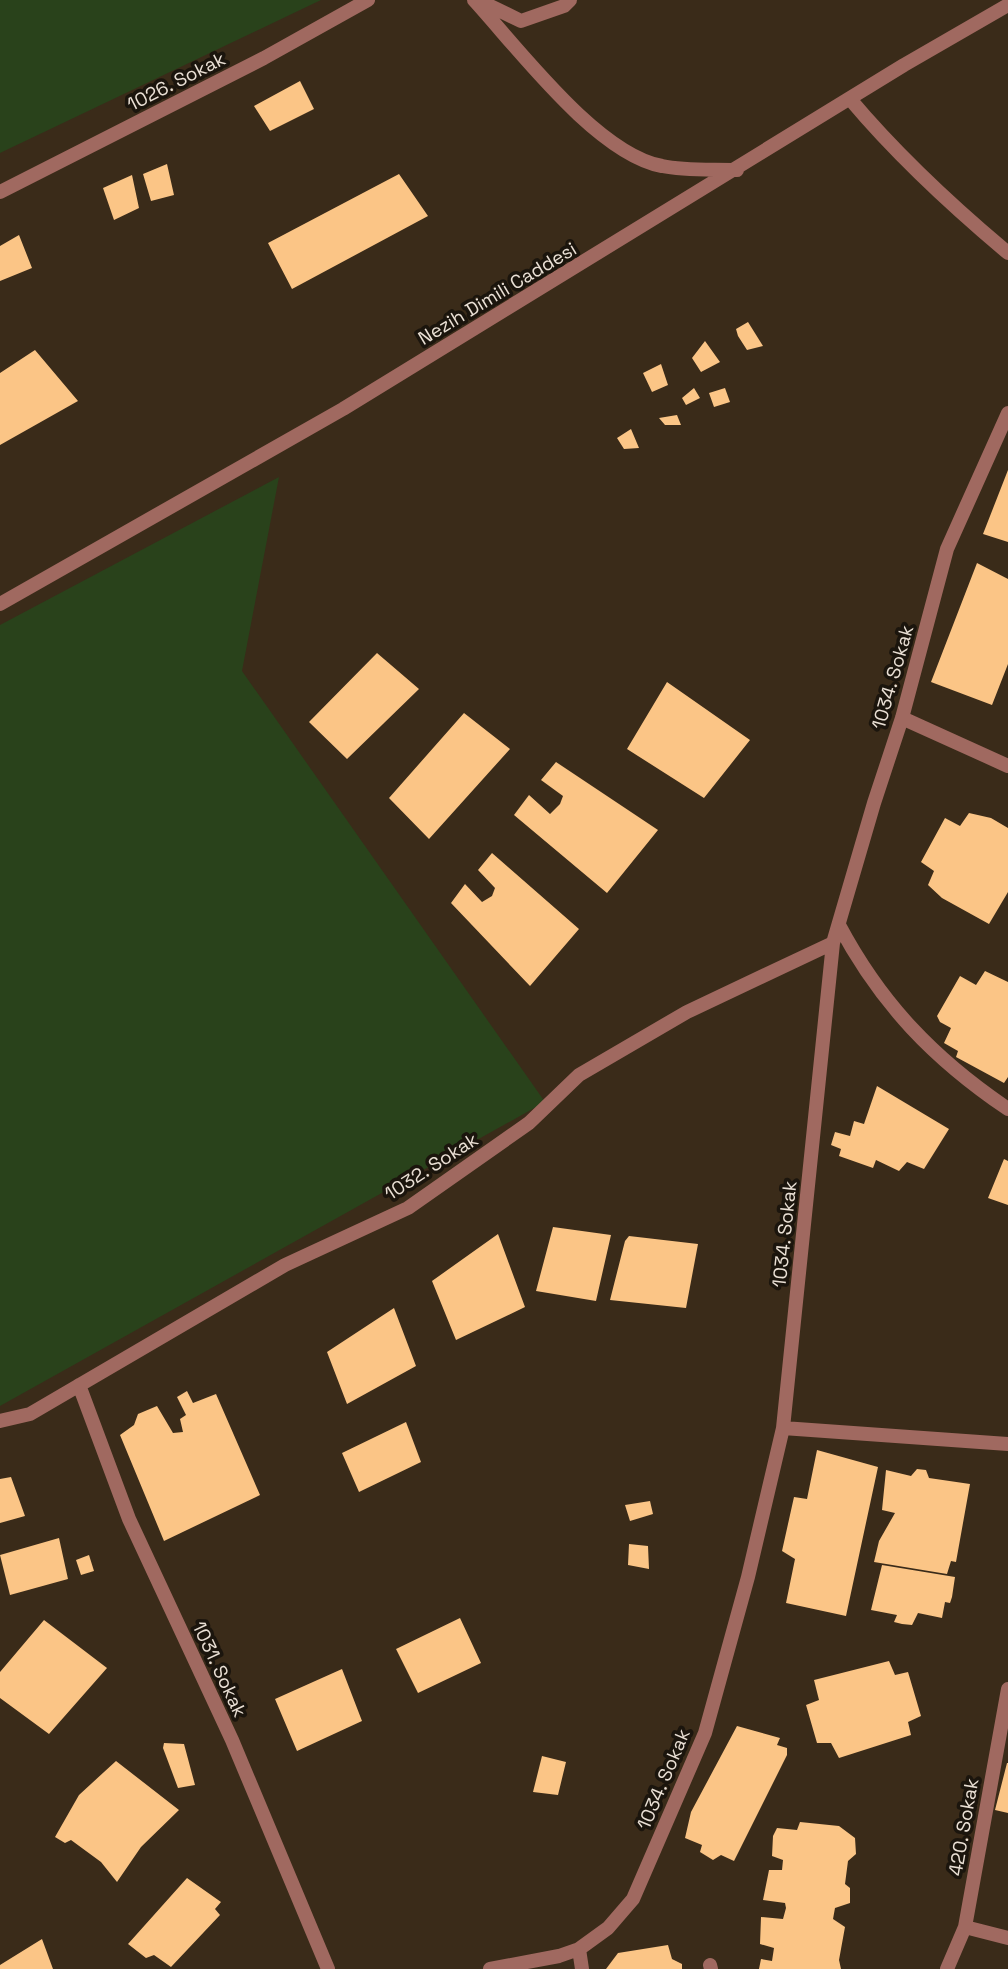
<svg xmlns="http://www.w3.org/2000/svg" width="1008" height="1969" viewBox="0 0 1008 1969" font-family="'Space Grotesk',sans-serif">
<rect width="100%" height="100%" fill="#3a2b19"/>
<!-- green -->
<path fill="#29421b" d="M0 0H321L0 153Z
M279 477 242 671 545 1102 0 1406V625Z"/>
<!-- building -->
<path fill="#fbc586" d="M300 81 314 109 270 131 254 106Z
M167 164 174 195 151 201 143 174Z
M399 174 428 216 292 289 268 243Z
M132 175 139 208 114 220 103 188Z
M19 235 32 268 0 281V246Z
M748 322 763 346 747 350 738 336 736 329Z
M705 341 720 362 701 372 692 358Z
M35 350 78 401 0 445V373Z
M661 364 668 385 652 392 643 373Z
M694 388 700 398 686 405 682 398Z
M725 388 730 402 714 407 709 393Z
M677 415 681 425H665L659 418Z
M631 429 639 448 624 449 617 438Z
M1008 470V542L983 534Z
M977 563 1008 579V664L992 705 931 682Z
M377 653 419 689 347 759 309 722Z
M667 682 750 740 704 798 627 749Z
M464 713 510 749 429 839 389 798Z
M556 762 658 830 607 893 514 815 529 795 550 814 560 804 563 796 541 780Z
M969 813 991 818 1008 828V892L989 924 942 898 928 885 934 871 921 862 945 818 960 826Z
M492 853 579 929 530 986 451 903 465 884 482 902 492 896 495 888 478 870Z
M985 971 1008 982V1077L1004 1083 956 1057 958 1051 944 1043 951 1028 940 1022 937 1016 960 976 976 985Z
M877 1086 949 1129 924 1169 907 1162 899 1171 876 1160 873 1168 839 1156 841 1149 831 1145 835 1132 850 1136 854 1121 864 1124Z
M1004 1159 1008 1161V1205L988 1198Z
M553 1227 611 1235 596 1301 536 1291Z
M498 1234 525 1307 456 1340 432 1281Z
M629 1236 698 1244 686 1308 610 1300 625 1241Z
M394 1308 416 1366 347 1404 327 1352Z
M187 1391 193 1403 216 1394 260 1495 164 1541 120 1435 134 1425 138 1414 157 1406 173 1433 183 1432 180 1419 186 1415 177 1397Z
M406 1422 421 1462 359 1492 342 1453Z
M817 1450 878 1467 846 1616 786 1603 795 1559 782 1551 794 1497 807 1499Z
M917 1469 926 1470 929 1478 970 1484 956 1562 951 1561 947 1574 874 1562 879 1541 895 1513 882 1510 886 1470 911 1476Z
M11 1477 25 1516 0 1523V1479Z
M650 1501 653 1514 630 1521 625 1505Z
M59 1538 68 1579 10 1595 0 1555Z
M629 1544 648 1546 649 1569 628 1565Z
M89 1555 94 1571 81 1575 76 1560Z
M882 1565 955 1577 952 1597 950 1603 945 1602 942 1618 918 1613 912 1625 902 1624 894 1622 897 1615 871 1610Z
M460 1618 481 1663 418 1693 396 1649Z
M44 1620 107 1668 49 1734 0 1698V1672Z
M889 1661 895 1675 908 1672 921 1716 908 1722 911 1735 839 1758 831 1743H817L806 1705 819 1700 814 1680Z
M342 1669 362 1721 297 1751 275 1699Z
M737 1726 780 1738 777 1745 787 1748V1755L734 1861 721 1855 713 1860 700 1852 702 1845 685 1838 691 1812Z
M164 1743 184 1744 195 1785 178 1788 163 1748Z
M542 1756 566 1762 558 1795 533 1792Z
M116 1761 179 1810 141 1847 117 1882 101 1862 71 1840 65 1843 55 1837 79 1795Z
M1007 1763H1008V1813L995 1810Z
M800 1822 839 1826 855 1838 856 1854 848 1861 845 1884 850 1888V1903L835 1908 833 1919 845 1927 839 1960 841 1969H759L761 1959 772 1961 774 1948 760 1944 761 1917 783 1919 786 1908 785 1903 763 1900 769 1870H782L783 1860 772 1856 773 1836 777 1828 797 1830Z
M187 1878 221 1902 215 1909 220 1915 171 1967 154 1955 146 1958 128 1944Z
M42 1939 53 1969H0V1965Z
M668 1945 672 1959 682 1964V1969H606L618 1953Z"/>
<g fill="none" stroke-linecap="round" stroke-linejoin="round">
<!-- minor -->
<path stroke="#a06960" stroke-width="14" d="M474 0C518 48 597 154 662 166 685 171 713 169 737 170
M480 1 521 21 564 6 570 0
M850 99C897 155 952 206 1008 253
M0 192 264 58 368 0
M0 604 343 409 904 65 1008 5
M902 718 1008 766
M839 925C881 1004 934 1059 1008 1109
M79 1385 129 1519 232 1740 328 1969
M0 1421 30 1414 285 1265 408 1208 529 1123 579 1075 687 1012 833 943
M783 1428 1008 1444
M965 1927 1008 1938
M579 1949 582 1969
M710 1965 711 1969
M490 1969 559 1956 579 1949 608 1928 633 1899 705 1733 748 1577 783 1428 833 943 874 803 902 718 947 549 1008 413
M947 1969 965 1927 1008 1689"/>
</g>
<g text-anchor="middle" stroke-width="7" stroke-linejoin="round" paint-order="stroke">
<!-- street labels -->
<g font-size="19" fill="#eae0d5" stroke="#1b150d">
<text transform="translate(176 81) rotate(-27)" y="7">1026. Sokak</text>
<text transform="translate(497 293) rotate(-31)" y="7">Nezih Dimili Caddesi</text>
<text transform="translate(892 677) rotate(-74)" y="7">1034. Sokak</text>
<text transform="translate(431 1166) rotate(-33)" y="7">1032. Sokak</text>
<text transform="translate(784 1234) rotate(-84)" y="7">1034. Sokak</text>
<text transform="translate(220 1669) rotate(65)" y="7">1031. Sokak</text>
<text transform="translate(663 1779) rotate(-67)" y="7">1034. Sokak</text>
<text transform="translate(963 1827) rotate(-80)" y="7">420. Sokak</text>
</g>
</g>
</svg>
